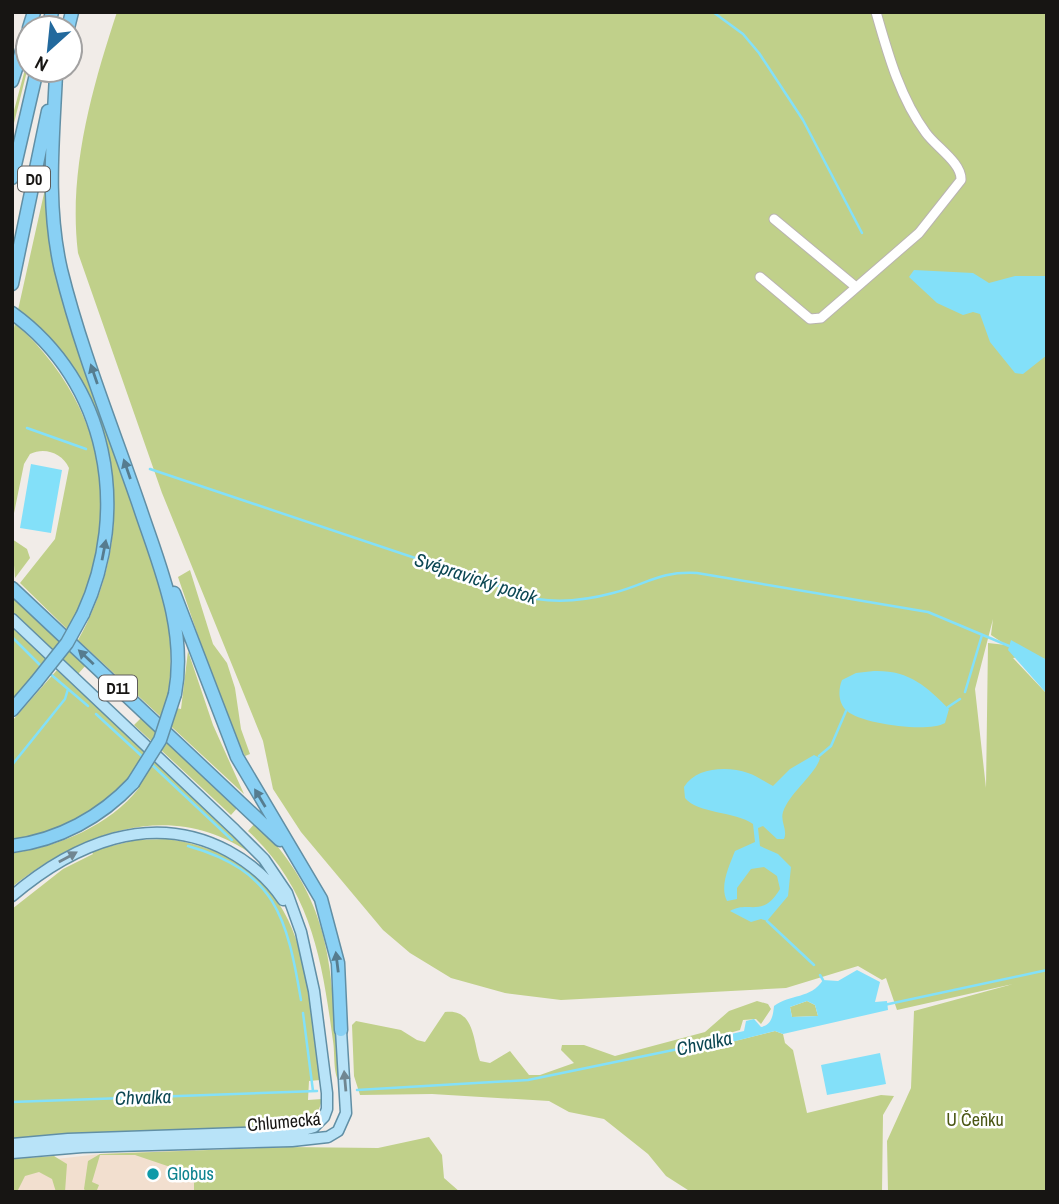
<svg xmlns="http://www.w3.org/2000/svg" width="1059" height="1204" viewBox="0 0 1059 1204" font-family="'Archivo Narrow',sans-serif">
<rect width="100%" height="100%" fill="#f1ece8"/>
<!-- commercial -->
<path fill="#f2dfcf" d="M195 1150 198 1192H12V1164L100 1154Z"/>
<!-- green -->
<path fill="#c0d08a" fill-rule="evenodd" d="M117 12H1047V660L1035 655 1013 658 1047 694V1192H888L887 1141 911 1088 914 1011 1013 984 897 1010 886 978 882 980 858 966 786 988 561 1000 505 993 451 978 410 953 383 930 301 832 273 789 263 741 162 493 78 253C68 172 92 88 117 12ZM993 619 991 635 1006 645 988 643 986 788 975 689Z
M28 58V67L12 131V118Z
M45 189 56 271 165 603C172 640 172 670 167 706L181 709 188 651 213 725 244 794 78 640C126 557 128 450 73 369 58 346 36 330 18 310Z
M15 323C105 404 131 523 67 629L20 583 55 539 69 468C62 453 45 447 30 454L24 464 12 523V338Z
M12 539 27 549 30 558 15 578Z
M190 570 213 644 227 663 235 688 241 729 250 754 245 756 225 715 178 577Z
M12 594 87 664 78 674 12 611Z
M12 627 46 659 12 701Z
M57 670 233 833 254 856C173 797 82 832 12 887V853C59 847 110 825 139 788L127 779C102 815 54 832 12 840V721Z
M143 716 239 806 231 815 134 725Z
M256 822C338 907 330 972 339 1081 333 1074 335 1052 333 1041 322 959 311 889 248 831Z
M168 839C305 860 307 967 320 1080L309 1081 308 1100 322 1099C318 1120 305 1124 286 1127L12 1139V909L63 869 93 854 91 851 136 840Z
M757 1001 768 1004 771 1009 761 1024 756 1019 743 1020 740 1030 712 1038 715 1046 775 1031 783 1034 785 1043 793 1050 807 1113 881 1095 894 1096 883 1115 882 1192H691L666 1176 648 1154 604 1119 569 1112 549 1101 432 1094 360 1095 354 1076 352 1025 356 1021 401 1030 417 1040 425 1042 445 1012C475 1008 473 1042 480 1061L490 1063 510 1051 529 1075H540L574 1063 561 1050 562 1045H584L615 1056 705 1032 729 1011Z
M807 1001 815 1005 818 1016 792 1017 790 1007Z
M429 1137 442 1155 444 1178 460 1192H194V1179L188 1173 135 1155H100L92 1182 99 1185 97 1190 86 1192 84 1189 88 1161 100 1154 287 1147 378 1148Z
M54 1156 67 1164 65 1192H56L52 1179 39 1172 25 1176 17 1192H12V1159Z"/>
<!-- water -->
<path fill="#83e0f9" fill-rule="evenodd" d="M914 270 973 273 989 283 1015 276H1047V355L1023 374 1015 373 990 342 980 314 973 312 963 315 937 303 909 277Z
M31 464 62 470 51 533 20 528Z
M1011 640 1047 660V694L1008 650Z
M874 671C909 670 926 686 949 709L945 723C928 733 862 724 847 711 838 703 838 690 842 680L856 673Z
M814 755 820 758C816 774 790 792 783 812 780 822 788 830 784 839H777L763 826 758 828 760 846 778 854 791 867 788 896 767 921 761 919 751 922 730 911C749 900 762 919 780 889L777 876 764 867 751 869 737 888V899L727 901C719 886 730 864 735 851L755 842 753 824C735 811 698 814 685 798L684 787C696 767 728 766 748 773 757 776 765 782 773 786L790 769Z
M857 970 880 982 875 1002 887 1001 888 1010 783 1034 775 1031 716 1046 714 1038 744 1031 746 1021 754 1019 761 1027C772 1025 773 1015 774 1006 790 994 811 999 823 980L838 981ZM807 1001 815 1005 818 1016 792 1017 790 1007Z
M880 1053 886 1084 827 1095 821 1065Z"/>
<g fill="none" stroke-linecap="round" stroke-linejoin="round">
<!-- stream -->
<path stroke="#83e0f9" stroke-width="2.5" d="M713 12 743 34 759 53 803 120 862 233
M27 428 86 449
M150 469 537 599C563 603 587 600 613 593 648 584 658 571 697 573L928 612 1009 646
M12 637 43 668
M48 672 88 706
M965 692 982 635
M948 707 960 699
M96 714 145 759
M819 756 831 746 846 711
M150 763 232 840
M12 765 65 699 68 689
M188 846C276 871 287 918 301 1000
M767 921 814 965
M820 975 823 980
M884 1005 1047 970
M303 1013 313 1091
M357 1090 528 1080 717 1041
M12 1102 317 1091"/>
<defs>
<path id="minor" d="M774 219 856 287
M760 277 810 319 821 318 919 233 961 180C962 163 936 147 926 133 900 98 888 54 876 12"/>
<path id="major" d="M12 619 235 830 264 859 287 893 301 932 314 991 327 1093V1109L324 1117 314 1127 301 1131 68 1139 12 1144
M12 896C73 844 151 810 228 851 250 863 269 879 283 900
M12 1153 82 1147 292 1141 328 1137 338 1131 346 1113 341 1030"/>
<path id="highway" d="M29 28 34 12
M48 28 52 12
M68 28 72 12
M56 74C53 140 46 205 61 270 81 351 113 429 140 508 160 568 187 629 175 694
M12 81 28 32
M12 178 37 70
M12 284 48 111
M12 313C108 382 131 510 83 614
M12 588 280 840
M174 593 237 757 321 899 338 963 341 1030
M12 710 36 682
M12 846C59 840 101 817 133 783"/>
</defs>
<!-- minor casing -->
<use href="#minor" stroke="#b9b4b0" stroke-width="11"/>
<!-- major casing -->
<use href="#major" stroke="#618fa5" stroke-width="13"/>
<!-- highway casing -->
<use href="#highway" stroke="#618fa5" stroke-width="15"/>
<!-- minor -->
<use href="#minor" stroke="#fff" stroke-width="9"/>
<!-- major -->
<use href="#major" stroke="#b8e3f8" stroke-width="10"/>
<!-- highway -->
<use href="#highway" stroke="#89d0f4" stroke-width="12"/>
<defs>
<path id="highway-bridge" d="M36 682 67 643 83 614
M133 783 160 740 175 694"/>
</defs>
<!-- highway-bridge casing -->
<use href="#highway-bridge" stroke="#618fa5" stroke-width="15" stroke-linecap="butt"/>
<!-- highway-bridge -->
<use href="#highway-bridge" stroke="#89d0f4" stroke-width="12"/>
</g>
<!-- one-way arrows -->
<defs><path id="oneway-solid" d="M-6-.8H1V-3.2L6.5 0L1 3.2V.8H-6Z" transform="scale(1.75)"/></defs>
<g fill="#567c8f">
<use href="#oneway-solid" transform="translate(94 374) rotate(-109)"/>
<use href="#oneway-solid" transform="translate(127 469) rotate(-109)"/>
<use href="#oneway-solid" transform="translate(104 550) rotate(-79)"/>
<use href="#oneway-solid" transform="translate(86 657) rotate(-137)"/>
<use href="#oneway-solid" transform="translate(260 798) rotate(-121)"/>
<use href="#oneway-solid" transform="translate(337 962) rotate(-97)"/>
</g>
<g fill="#708691">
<use href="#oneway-solid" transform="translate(68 857) rotate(-29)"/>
<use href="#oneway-solid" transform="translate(345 1081) rotate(-95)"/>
</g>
<!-- markers -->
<circle fill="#0f9aa8" stroke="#fff" stroke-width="2.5" cx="153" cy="1174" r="7"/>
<g text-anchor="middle" stroke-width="5" stroke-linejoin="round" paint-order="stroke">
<!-- shield labels -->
<g fill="#fff" stroke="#5d5b5a" stroke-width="2">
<rect x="18" y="166.5" width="32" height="25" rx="5"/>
<rect x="99" y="675.5" width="38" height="25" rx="5"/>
</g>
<g font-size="16" font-weight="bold" fill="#171513">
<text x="34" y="185">D0</text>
<text x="118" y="694">D11</text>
</g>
<!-- park labels -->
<g font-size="18" fill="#4a5613" stroke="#fff">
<text x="975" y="1126">U Čeňku</text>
</g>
<!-- street labels -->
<g font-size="18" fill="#171513" stroke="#fff">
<text transform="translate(284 1122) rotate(-5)" y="6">Chlumecká</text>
</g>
<!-- culture labels -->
<g font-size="18" fill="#0d838f" stroke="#fff" text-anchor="start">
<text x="167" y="1180">Globus</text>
</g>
<!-- water labels -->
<g font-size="19" font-style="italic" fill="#0b4652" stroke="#fff">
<text transform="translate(476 578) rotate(18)" y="7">Svépravický potok</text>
<text transform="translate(704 1043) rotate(-12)" y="7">Chvalka</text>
<text transform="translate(143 1097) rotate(-2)" y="7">Chvalka</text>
</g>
</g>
<!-- border -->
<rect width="1059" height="1204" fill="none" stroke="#171513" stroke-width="28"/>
<!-- north arrow -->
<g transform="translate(49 49) rotate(207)"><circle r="33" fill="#ffffff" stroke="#a2a1a1" stroke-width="2"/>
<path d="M0-5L12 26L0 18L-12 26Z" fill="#22699d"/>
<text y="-10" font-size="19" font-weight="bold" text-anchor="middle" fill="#171513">N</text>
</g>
</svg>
